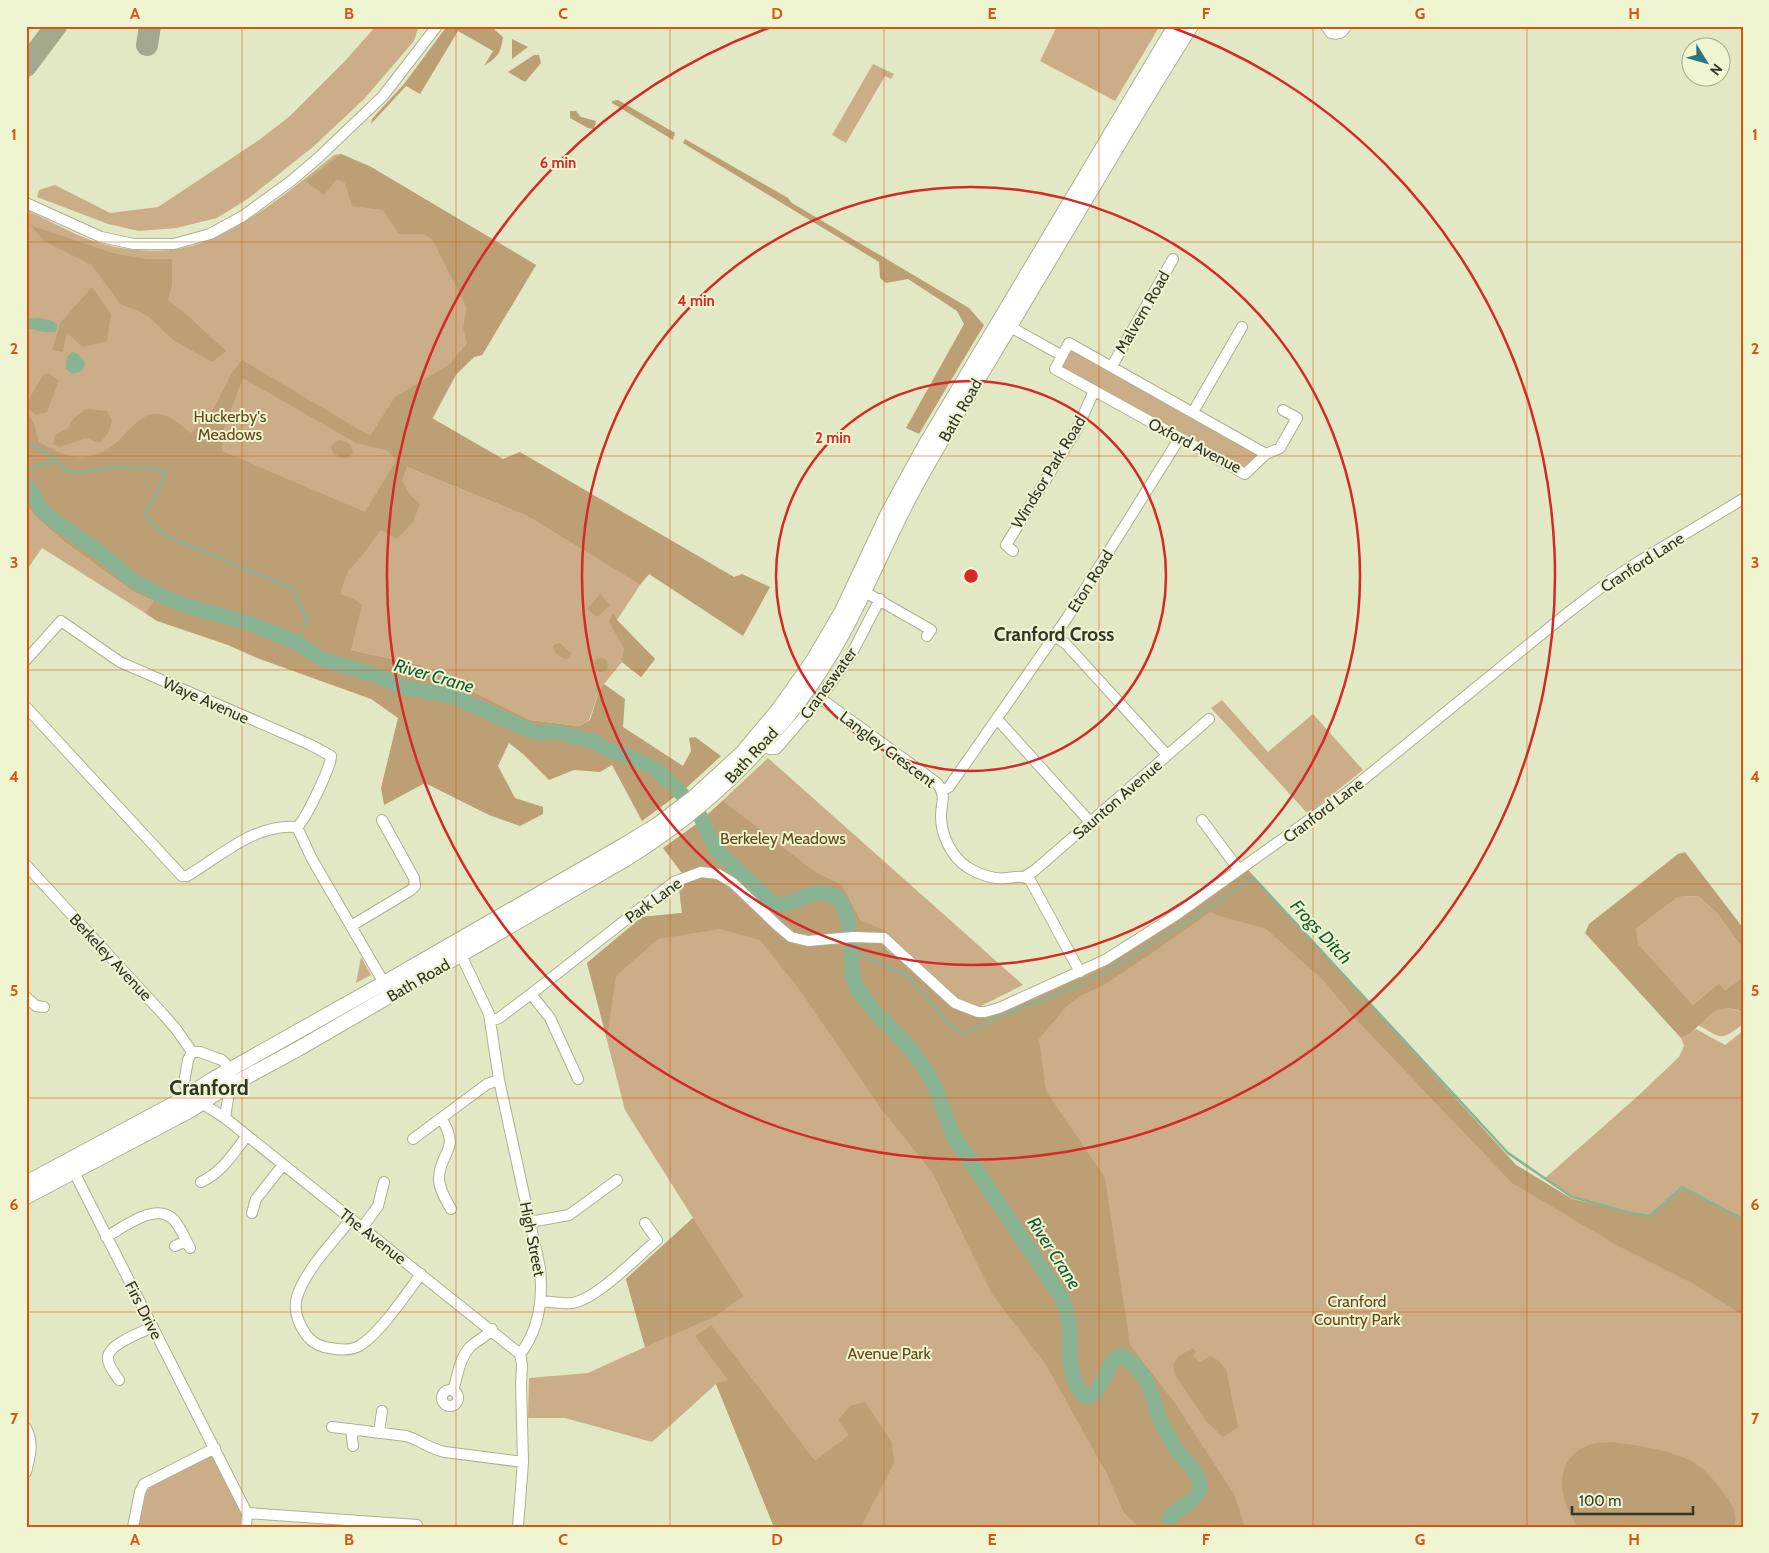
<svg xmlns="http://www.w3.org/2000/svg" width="1769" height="1553" viewBox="0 0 1769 1553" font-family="Cabin,sans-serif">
<rect width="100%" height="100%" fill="#e2e7c4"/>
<!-- green -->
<path fill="#cbae87" d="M376 26H419L414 41 364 99 314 146 249 198 217 218 176 228 139 231 108 224 37 197 39 190 55 185 110 213 158 207 259 140 290 116 344 62Z
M1057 26H1155L1158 29 1115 101 1040 61Z
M873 64 894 74 891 79 885 76 846 143 832 135Z
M341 154 371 167 536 265 482 355 474 357 456 375 407 467 527 516 640 585 617 620 655 659 641 677 622 662 600 689 589 720 579 726 530 720 420 665 351 650 26 484V210C52 221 76 237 103 244 125 250 148 252 171 250 228 244 291 190 334 155Z
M1071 350 1258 454V456L1242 468 1061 369V366Z
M26 504 35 516 63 541 132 591 155 601 145 613 42 548 26 571Z
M1222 700 1268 752 1313 714 1363 770 1308 814 1211 708Z
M768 758 1023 985 979 1007 957 999 887 936 864 931 706 816Z
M680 837 774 907 1164 1527H774L716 1384 652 1442 565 1418H528L529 1378 588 1373 645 1347 626 1279 693 1218 625 1110 587 963 642 917 682 913 679 887 682 873 663 848Z
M1248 870 1516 1165 1572 1199 1603 1206 1572 1197 1544 1179 1639 1095 1679 1057 1684 1046 1681 1038 1696 1029 1725 1045 1743 1031V1527H1176L886 949 952 1005 986 1016 1011 1008 1114 958Z
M1698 896 1717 913 1743 949V977L1725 990 1719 983 1693 1005 1637 944 1636 929 1678 897Z
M361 957 371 975 356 983Z
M1718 1008H1727L1743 1012V1024C1720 1042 1722 1038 1698 1025L1710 1013Z
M212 1455 243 1512V1527H137L146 1491 156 1482Z"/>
<!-- forest -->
<path fill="#bd9f76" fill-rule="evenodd" d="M447 26H490L503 37C501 53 498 57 484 66L493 51 458 31 420 94 406 86 371 124 372 119 404 84Z
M512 39 528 47 512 59Z
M534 55H539L541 63 525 82 508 72Z
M618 100 675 133 673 140 612 103V101Z
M570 111H576L581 117 596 121 594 129 588 128 570 118Z
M685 139 788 198 792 203 969 308 984 325 919 434 906 428 964 324 957 311 908 279 886 283 880 278 879 262 683 143Z
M341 154 371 167 536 265 482 355 474 357 456 374 432 418 503 459 520 452 734 577 742 574 770 587 743 636 649 574 640 585 527 516 407 467 402 480 410 495 420 504 413 522 397 539 381 530 361 557 348 571 340 594 352 598 362 605 351 650 420 665 530 720 579 726 590 720 600 689 604 684 625 699 623 727 683 766 691 751 689 738 695 737 721 756 684 790 642 821 612 765 600 772 574 770 549 780 523 754 509 743 498 766 515 798 543 807V814L520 826 489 815 425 783 384 805 381 788 398 718 371 699 257 658 228 645 157 621 145 613 154 601 132 591 63 541 35 516 26 504V418L29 416 34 423 39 442C50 448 62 455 75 457 85 459 99 454 108 449 128 437 140 404 169 417 177 421 184 428 191 433L210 415 232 373 242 360 370 436 395 397 450 364 467 343 463 328 467 308 432 239 423 234H399L383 210 352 206 345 183 337 179 324 195 306 181ZM243 378 356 443 386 450 397 459 365 512 222 451 223 431Z
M30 225 112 253 147 259H172V285L168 300 188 316 226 351 212 362 173 340 149 317 139 311 120 304 92 265 44 241Z
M92 287 111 314 107 341 82 347 67 332 63 352 52 350 61 322Z
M49 373 59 381 47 412 36 415 26 408V404L43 375Z
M86 409 107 411 112 421 108 433 100 443 86 438 60 447 53 444 55 435 68 428 73 419Z
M338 440C347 441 351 443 353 452L349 457 341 458 332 451 331 446Z
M600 594 610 605 597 617 587 609Z
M613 613 617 620 655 659 641 677 622 662 624 648 609 622Z
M560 643 572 654 567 659C560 658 555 654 553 647L555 644Z
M594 665a7 7 0 1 1 14 0a7 7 0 1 1-14 0Z
M723 801 815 872 842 885 860 920 886 931V949L952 1005 986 1016 1011 1009 1067 982 1209 896 1248 870 1516 1165 1572 1199 1631 1213 1650 1216 1682 1187 1743 1219V1315L1692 1283 1620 1247 1512 1183 1352 1015 1324 981 1265 928 1219 916 1210 912 1155 951 1104 985 1080 996 1067 1006 1039 1039 1046 1091 1105 1178 1130 1345 1172 1399 1234 1494 1245 1527H1139L1124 1513 1107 1474 1046 1365 992 1294 932 1172 882 1110 799 989 760 940 720 929 658 939 616 976 607 1038 587 963 642 917 682 913 679 887 682 873 663 848 695 825Z
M1685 852 1743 928V949L1717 913 1698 896 1678 897 1636 929 1638 944 1693 1005 1719 983 1725 990 1743 977V1012C1716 1002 1713 1013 1695 1029 1691 1033 1686 1035 1681 1038L1585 933 1589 924 1678 854Z
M693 1218 743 1296 716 1316 645 1347 626 1279Z
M711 1325 815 1461 849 1435 838 1420 850 1406 865 1402 892 1443 894 1463 861 1527H774L716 1384 728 1380 695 1336Z
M1193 1348 1196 1351 1193 1356 1200 1362 1210 1356 1218 1360 1226 1369 1238 1427 1223 1437 1205 1420 1203 1415 1195 1405 1175 1375 1173 1364 1179 1356Z
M1611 1442C1640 1446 1683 1450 1705 1471 1712 1478 1718 1485 1723 1492 1731 1502 1739 1513 1734 1527H1577C1573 1518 1566 1508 1564 1498 1557 1472 1568 1450 1595 1443 1599 1442 1606 1443 1611 1442Z"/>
<!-- water -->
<path fill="#88b493" d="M39 318 50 320 57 324V328L55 332H44L26 328V319Z
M72 352 78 354 85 362C84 371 81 372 72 374L66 369 67 357Z"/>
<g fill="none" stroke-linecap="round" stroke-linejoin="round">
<!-- stream -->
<path stroke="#88b493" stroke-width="2.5" d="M26 441 36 447
M38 448 51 456 67 471 75 473 120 467 158 469 165 473C163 488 150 499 145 515L166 536 292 588 307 620 304 626
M31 469 36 466 56 461
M26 473H27
M297 643 302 632
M852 947 869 959 908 976 950 1025 964 1034 992 1020 1075 987 1117 966 1254 878 1508 1153 1572 1197 1631 1213 1650 1216 1682 1187 1743 1219"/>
<!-- river -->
<path stroke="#88b493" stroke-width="15" d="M26 484 42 510 49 517 102 554 132 580 164 597 190 607 252 624 297 643 324 660 377 676 402 687 454 697 531 731 539 733 557 732 595 742 610 751 625 755 656 769 678 790 698 812 718 852 773 903C791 910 809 887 830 894 845 899 847 916 849 930
M851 938 852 973 857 989 876 1013 910 1048 929 1075 936 1089 953 1135 1062 1298C1065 1307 1069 1316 1069 1325 1071 1349 1065 1379 1086 1397L1096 1393 1113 1360 1120 1356C1130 1359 1137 1367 1143 1376 1153 1389 1154 1408 1161 1422 1165 1430 1170 1438 1174 1446 1182 1458 1200 1472 1200 1488 1199 1500 1178 1508 1170 1516L1169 1527"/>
<!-- taxiway -->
<path stroke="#a4a88c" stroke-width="22" d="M147 45 150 26
M26 66 56 26"/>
<defs>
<path id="minor" d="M1326 26 1331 33C1338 35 1343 33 1346 26
M26 203 101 237 134 244H174L210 234 243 216 291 181 318 158 383 96 437 26
M1005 324 1061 355
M1069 343 1266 454 1245 474 1055 369Z
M1112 366 1173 259
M1193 412 1242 327
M1266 454 1280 448 1297 418 1283 410
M1013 551 1006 545 1078 427 1094 391
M858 588 931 630 927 636
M1055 636 1066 644 1167 755
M26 660 61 621 120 662 311 745 331 756C331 767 305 821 297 827L312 859 384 983
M820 698 937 783C947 796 941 802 941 816 941 835 951 856 967 867 978 874 994 880 1007 878 1016 877 1021 875 1030 880L1080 972
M26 707 182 876H187C221 856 255 823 297 827
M997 719 1090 822
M762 745 770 749H776L820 698 851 655 880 599
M943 790 949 787 1067 618 1179 439
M1202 820 1239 870
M26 865 162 1013 176 1029 192 1052
M1024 877 1034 871 1209 719
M351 926 411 890 415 886 414 878 382 820
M461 955 489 1014 499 1080 540 1268C543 1298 540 1329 520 1354L522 1365 521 1383 523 1462 518 1527
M531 994 550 1018 578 1079
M26 997 36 1006 44 1007
M491 1021 499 1018 531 994 674 882 701 872 718 874 733 883 779 927 791 937 808 941 853 937 884 938 955 1003 978 1012H985L999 1008 1105 960 1176 915 1348 792 1565 615 1611 580 1638 562 1743 499
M192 1052 188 1060 184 1083C189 1098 212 1109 225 1118L520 1354
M192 1052H200L216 1058 222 1060 230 1069 232 1084 228 1098 225 1118
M441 1118C462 1151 439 1151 439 1179 439 1189 446 1200 451 1209
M413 1139 487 1084 499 1080
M74 1172 247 1513 246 1527
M201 1182C221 1173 233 1154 246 1137
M252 1213 256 1199 283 1165
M351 1219C334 1241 305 1270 297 1297 293 1311 299 1325 307 1336 313 1343 320 1347 330 1348 340 1350 350 1351 359 1346 379 1335 407 1293 421 1274
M530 1222 569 1215 617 1180
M362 1228 378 1206 384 1182
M106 1237C124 1227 156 1201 174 1220 181 1228 185 1239 190 1248
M175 1246 186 1241
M541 1301C551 1302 562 1304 572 1303 596 1300 638 1256 657 1240L645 1223
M119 1380C115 1374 109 1367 108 1360 105 1345 142 1332 153 1327
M442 1398a8 8 0 1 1 16 0a8 8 0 1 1-16 0Z
M453 1391C458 1375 459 1359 470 1347 477 1340 485 1338 492 1329
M332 1427 406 1436C420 1440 430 1449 445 1452L523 1462
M26 1428C34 1443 30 1456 26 1472
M351 1429 353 1446
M379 1433 382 1411
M247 1513 417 1525
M133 1527 140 1492 144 1484 215 1448"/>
<path id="highway" d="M26 1183 179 1101 215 1078 384 983 624 845 657 825 694 797 742 753 778 710 812 662 842 611 888 513 924 447 1175 26
M26 1197 191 1110 215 1094 298 1049 626 859C712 806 788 730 838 642 868 589 890 531 920 478 957 412 997 349 1035 284 1087 198 1137 111 1191 26"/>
</defs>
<!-- minor casing -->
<use href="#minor" stroke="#adb190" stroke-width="12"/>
<!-- highway casing -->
<use href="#highway" stroke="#adb190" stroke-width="16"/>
<!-- minor -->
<use href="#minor" stroke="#fff" stroke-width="10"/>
<!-- highway -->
<use href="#highway" stroke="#fff" stroke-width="14"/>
</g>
<!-- grid -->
<path fill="none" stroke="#d6550f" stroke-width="1" stroke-opacity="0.55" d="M242 26V1527M456 26V1527M670 26V1527M884 26V1527M1099 26V1527M1313 26V1527M1527 26V1527M26 242H1743M26 456H1743M26 670H1743M26 884H1743M26 1098H1743M26 1312H1743"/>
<!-- distance rings -->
<g fill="none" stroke="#d62828" stroke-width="2.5">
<circle cx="971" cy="576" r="195"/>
<circle cx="971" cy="576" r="389"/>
<path d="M1171 27A584 584 0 1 1 771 27"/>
</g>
<g text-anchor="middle" stroke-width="4" stroke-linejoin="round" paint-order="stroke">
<!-- street labels -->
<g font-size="16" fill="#333527" stroke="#eff4d1">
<text transform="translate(1142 312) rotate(-60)" y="6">Malvern Road</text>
<text transform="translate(960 410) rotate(-60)" y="6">Bath Road</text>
<text transform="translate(1195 445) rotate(27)" y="6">Oxford Avenue</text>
<text transform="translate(1048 472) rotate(-59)" y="6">Windsor Park Road</text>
<text transform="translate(1642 562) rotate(-33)" y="6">Cranford Lane</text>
<text transform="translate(1090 581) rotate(-58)" y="6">Eton Road</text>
<text transform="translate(828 683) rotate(-54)" y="6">Craneswater</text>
<text transform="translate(206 700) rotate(24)" y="6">Waye Avenue</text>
<text transform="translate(888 749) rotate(37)" y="6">Langley Crescent</text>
<text transform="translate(751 755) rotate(-47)" y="6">Bath Road</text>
<text transform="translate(1117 799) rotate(-41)" y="6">Saunton Avenue</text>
<text transform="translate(1323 810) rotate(-37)" y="6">Cranford Lane</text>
<text transform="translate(653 900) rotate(-36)" y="6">Park Lane</text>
<text transform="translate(111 957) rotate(47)" y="6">Berkeley Avenue</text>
<text transform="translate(418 980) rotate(-30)" y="6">Bath Road</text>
<text transform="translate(373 1236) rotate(38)" y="6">The Avenue</text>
<text transform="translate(533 1239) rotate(79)" y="6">High Street</text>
<text transform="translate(144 1310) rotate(63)" y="6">Firs Drive</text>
</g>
<!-- park labels -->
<g font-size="16" fill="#654613" stroke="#eff4d1">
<text x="230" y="422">Huckerby's<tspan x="230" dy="18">Meadows</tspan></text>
<text x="783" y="844">Berkeley Meadows</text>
<text x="1357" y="1307">Cranford<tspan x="1357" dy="18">Country Park</tspan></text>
<text x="889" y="1359">Avenue Park</text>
</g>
<!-- water labels -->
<g font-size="18" font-style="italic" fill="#155a30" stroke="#eff4d1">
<text transform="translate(434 676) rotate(16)" y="6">River Crane</text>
<text transform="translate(1321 932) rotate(47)" y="6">Frogs Ditch</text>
<text transform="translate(1054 1253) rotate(57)" y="6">River Crane</text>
</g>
<!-- quarter labels -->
<g font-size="19" font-weight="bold" fill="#333527" stroke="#eff4d1">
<text x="1054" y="641">Cranford Cross</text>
</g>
<!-- district labels -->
<g font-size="21" font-weight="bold" fill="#333527" stroke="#eff4d1">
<text x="209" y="1095">Cranford</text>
</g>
</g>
<circle cx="971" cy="576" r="8" fill="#d62828" stroke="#eff4d1" stroke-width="2.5"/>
<g font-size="15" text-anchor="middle" font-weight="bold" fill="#d62828" stroke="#eff4d1" stroke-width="4" stroke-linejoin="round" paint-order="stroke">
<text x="558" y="168">6 min</text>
<text x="696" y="306">4 min</text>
<text x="833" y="443">2 min</text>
</g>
<!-- border -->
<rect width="1769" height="1553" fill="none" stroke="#eff4d1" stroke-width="55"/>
<!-- north arrow -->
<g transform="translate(1706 62) rotate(127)"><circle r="24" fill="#eff4d1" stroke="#a4a88d"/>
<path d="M0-4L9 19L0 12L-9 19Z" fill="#2c747f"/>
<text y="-8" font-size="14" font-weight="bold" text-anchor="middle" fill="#333527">N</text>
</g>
<!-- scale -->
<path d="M1572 1506v8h121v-8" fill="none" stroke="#333527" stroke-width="2.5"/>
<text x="1579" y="1506" font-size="15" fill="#333527" stroke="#eff4d1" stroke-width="4" paint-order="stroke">100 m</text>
<rect x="28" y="28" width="1714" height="1498" fill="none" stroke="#d6550f" stroke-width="2"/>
<g font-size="16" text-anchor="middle" font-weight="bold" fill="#d6550f">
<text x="135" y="19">A</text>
<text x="349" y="19">B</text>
<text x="563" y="19">C</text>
<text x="777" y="19">D</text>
<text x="992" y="19">E</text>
<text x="1206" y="19">F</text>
<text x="1420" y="19">G</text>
<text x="1634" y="19">H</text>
<text x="14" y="140">1</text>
<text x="1755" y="140">1</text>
<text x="14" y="354">2</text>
<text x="1755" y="354">2</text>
<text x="14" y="568">3</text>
<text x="1755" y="568">3</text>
<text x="14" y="782">4</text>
<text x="1755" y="782">4</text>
<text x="14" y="996">5</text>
<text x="1755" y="996">5</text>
<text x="14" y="1210">6</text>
<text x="1755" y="1210">6</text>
<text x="14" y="1424">7</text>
<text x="1755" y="1424">7</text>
<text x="135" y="1545">A</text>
<text x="349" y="1545">B</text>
<text x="563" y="1545">C</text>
<text x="777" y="1545">D</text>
<text x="992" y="1545">E</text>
<text x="1206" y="1545">F</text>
<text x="1420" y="1545">G</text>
<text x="1634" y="1545">H</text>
</g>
</svg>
